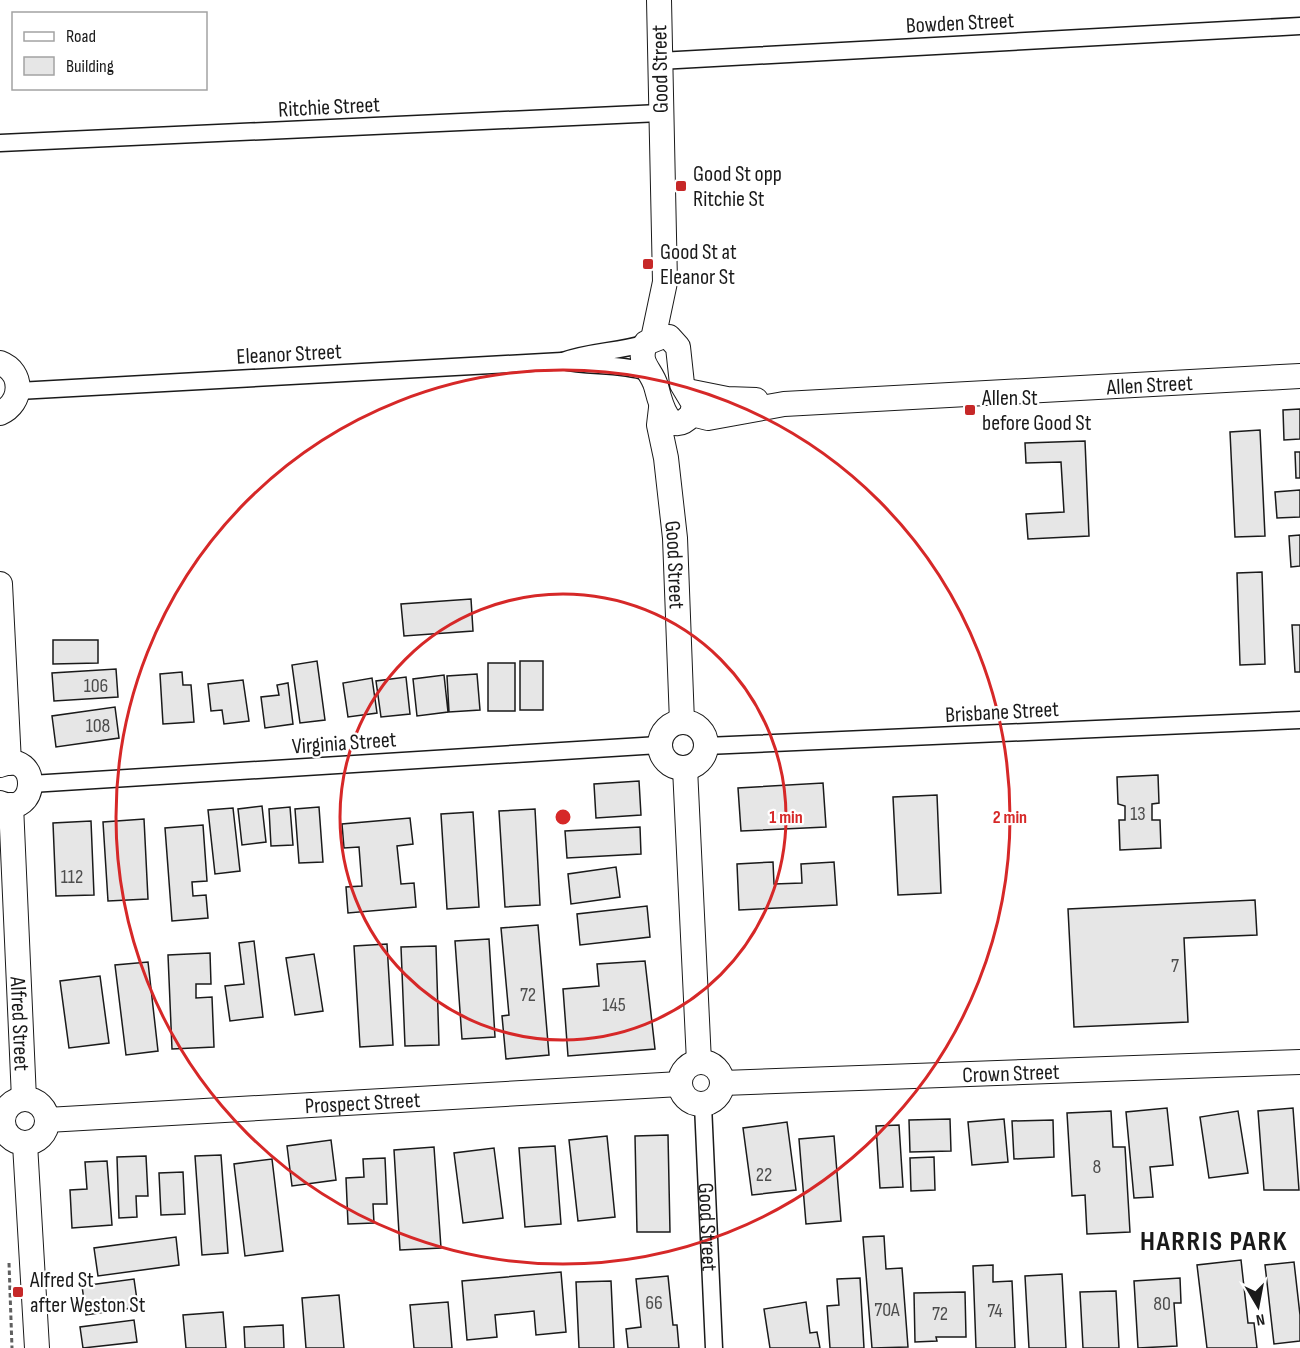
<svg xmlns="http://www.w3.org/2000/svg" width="1300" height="1348" viewBox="0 0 1300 1348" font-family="'Sofia Sans Condensed',sans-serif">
<rect width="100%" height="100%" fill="#fff"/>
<!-- building -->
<path fill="#e6e6e6" stroke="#1a1a1a" stroke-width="1.5" d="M1300 409V439L1284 440 1283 410Z
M1260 430 1265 536 1235 537 1230 432Z
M1085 441 1089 536 1028 539 1026 514 1064 512 1061 462 1026 463 1025 443Z
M1295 452H1300V478H1296Z
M1300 490V517L1277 518 1275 492Z
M1300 535V566L1291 567 1289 536Z
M1262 572 1265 664 1240 665 1237 573Z
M471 599 473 631 404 636 401 604Z
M1292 625H1300V672H1295Z
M53 640H98V663L53 664Z
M317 661 325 720 300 723 292 665Z
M520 661H543V710H520Z
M488 663H515V711H488Z
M116 669 118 697 54 701 52 673Z
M182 672 183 685H191L194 722 163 724 160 674Z
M477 674 480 710 449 712 447 676Z
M444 675 448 712 417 716 413 679Z
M406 677 410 714 381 717 376 681Z
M372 678 377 713 348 717 343 683Z
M243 680 249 721 224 724 222 710 211 711 208 684Z
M288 683 293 724 265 728 261 697 279 695 277 685Z
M115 707 119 738 56 747 52 716Z
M1158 775 1159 803 1152 804V820H1160L1161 848 1120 850 1119 820H1125V806L1118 804 1117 777Z
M639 781 641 815 596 818 594 784Z
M823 783 826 827 741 831 738 788Z
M937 795 941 893 898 895 893 797Z
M262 806 266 842 242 845 238 809Z
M290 807 293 845 271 846 269 809Z
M319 807 323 862 299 863 295 809Z
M233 808 240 871 215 874 208 810Z
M535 809 540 905 505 907 499 811Z
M473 812 479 907 447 909 441 814Z
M410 818 413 844 397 846 401 884 414 883 416 907 348 913 346 887 362 886 359 847 344 848 342 824Z
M144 819 148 899 108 901 103 822Z
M91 821 94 895 56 896 53 823Z
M203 825 207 881 192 882 193 896 206 895 208 918 172 921 165 828Z
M640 827 641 854 567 858 565 831Z
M773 862 774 884 802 883 801 864 834 862 837 905 739 910 737 864Z
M616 867 620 897 571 904 568 874Z
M1255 900 1257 935 1184 938 1188 1022 1074 1027 1068 909Z
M647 906 650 937 580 945 577 914Z
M538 925 549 1055 506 1059 502 1016 509 1015 501 928Z
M489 939 495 1037 462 1039 455 941Z
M254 941 263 1017 230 1021 225 986 244 984 239 943Z
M387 944 393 1045 360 1047 354 946Z
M436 946 439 1045 405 1046 401 947Z
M210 953 211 984H196V998L212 997 214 1047 172 1049 168 955Z
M314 954 323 1011 295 1015 286 958Z
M645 961 655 1049 568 1056 563 989 599 986 597 964Z
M148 962 158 1051 126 1055 115 965Z
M100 976 109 1043 69 1048 60 981Z
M1167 1108 1173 1165 1150 1167 1153 1197 1134 1198 1126 1112Z
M1293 1108 1299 1190H1264L1258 1111Z
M1111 1111 1113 1147H1125L1130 1232 1087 1234 1085 1195 1072 1196 1067 1113Z
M1238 1111 1248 1173 1209 1178 1200 1117Z
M950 1119 951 1151 910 1152 909 1120Z
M1004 1119 1008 1162 972 1165 968 1122Z
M1053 1120 1054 1157 1014 1159 1012 1121Z
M787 1122 796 1190 752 1195 743 1128Z
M899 1125 903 1187 880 1188 876 1126Z
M668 1135 670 1232H637L635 1136Z
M607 1136 615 1217 578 1221 569 1140Z
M834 1136 841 1221 806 1224 799 1139Z
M331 1140 336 1180 292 1186 287 1146Z
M555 1146 561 1224 525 1227 519 1148Z
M434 1147 441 1248 400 1250 394 1150Z
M494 1148 503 1218 463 1223 454 1153Z
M221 1155 228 1253 202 1255 195 1156Z
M146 1156 148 1196H136L137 1217 119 1218 117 1157Z
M934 1157 935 1190 911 1191 910 1158Z
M385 1158 387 1204H373L374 1223 348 1224 346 1178 364 1177 363 1159Z
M272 1159 283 1251 245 1256 234 1164Z
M107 1161 112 1225 72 1228 70 1190 87 1189 85 1162Z
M183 1172 185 1214 161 1215 159 1173Z
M884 1236 886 1269 902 1268 908 1347 872 1348 863 1237Z
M176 1237 179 1265 98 1276 94 1248Z
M1241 1260 1248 1323H1254L1257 1348H1207L1197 1265Z
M1294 1262 1300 1315V1341L1274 1344 1265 1265Z
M993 1265V1282L1012 1281 1015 1348H976L973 1266Z
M561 1272 566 1332 536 1335 534 1311 495 1315 497 1337 467 1340 462 1281Z
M1062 1274 1066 1348H1029L1025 1276Z
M668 1276 673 1325H677L679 1348H628L626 1329 641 1327 636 1279Z
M860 1278 864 1348H830L827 1306 839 1305 837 1279Z
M1180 1278 1181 1303H1174L1177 1346 1138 1348 1134 1281Z
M134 1279 138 1307 86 1315 82 1286Z
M611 1281 614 1348H579L576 1282Z
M1116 1291 1119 1348H1083L1080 1292Z
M965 1292 966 1337H936L937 1341 915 1342 914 1293Z
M339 1295 344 1348H306L302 1298Z
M448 1302 452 1348H414L410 1305Z
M806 1302 810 1333 817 1332 820 1348H770L764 1309Z
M223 1312 226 1348H186L183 1315Z
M134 1320 137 1342 83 1348 80 1327Z
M283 1325 284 1348H245L244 1327Z"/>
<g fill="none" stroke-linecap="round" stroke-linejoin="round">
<defs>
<g id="street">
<path d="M659 61 1300 26"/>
<path d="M0 143 660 113"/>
<path d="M563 361C590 351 618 352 646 343"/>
<path d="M18 391 562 361C590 367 619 363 647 372"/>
<path d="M706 746 1300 720"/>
<path d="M31 784 659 745"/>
<path id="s1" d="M703 1105 714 1348"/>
</g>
<g id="secondary">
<path d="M661 337H669L678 347 682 384 694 404 692 414C669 441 660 402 656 386 651 369 636 363 646 343Z"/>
<path d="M653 339 665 282 659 0"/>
<path d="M0 363C24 372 23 403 0 413"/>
<path d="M687 391 727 399 756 400"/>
<path id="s2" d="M661 408 659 425 666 458 675 538 682 722"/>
<path id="s3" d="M692 414 708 418 784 404 1300 376"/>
<path d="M0 584 9 763"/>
<circle cx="683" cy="745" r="23"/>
<path d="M0 765C41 749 39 819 0 803"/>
<path d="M685 768 699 1062"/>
<path id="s4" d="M11 805 24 1099"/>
<circle cx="701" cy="1083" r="21"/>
<path id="s5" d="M723 1083 1300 1062"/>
<circle cx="25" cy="1121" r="22"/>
<path id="s6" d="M47 1120 680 1084"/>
<path d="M25 1144 37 1348"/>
</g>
</defs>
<!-- street casing -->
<use href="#street" stroke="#1a1a1a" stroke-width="19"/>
<!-- secondary casing -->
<use href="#secondary" stroke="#1a1a1a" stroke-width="26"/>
<!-- path -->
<path stroke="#5f5f5f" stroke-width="3" stroke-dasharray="4.5 3" stroke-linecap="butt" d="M9 1263 12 1348"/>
<!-- street -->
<use href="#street" stroke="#fff" stroke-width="16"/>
<!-- secondary -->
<use href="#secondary" stroke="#fff" stroke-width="24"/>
</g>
<!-- distance rings -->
<g fill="none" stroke="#d62828" stroke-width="3">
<circle cx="563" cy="817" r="223"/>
<circle cx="563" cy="817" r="447"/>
</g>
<!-- markers -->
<g fill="#c62828" stroke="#fff" stroke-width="2">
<rect x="675" y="180" width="12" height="12" rx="3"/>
<rect x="642" y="258" width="12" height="12" rx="3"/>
<rect x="964" y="404" width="12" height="12" rx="3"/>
<rect x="12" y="1286" width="12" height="12" rx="3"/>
</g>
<g text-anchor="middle" stroke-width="4.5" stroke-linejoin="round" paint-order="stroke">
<!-- number labels -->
<g font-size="20" fill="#4d4d4d">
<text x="96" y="692">106</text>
<text x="98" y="732">108</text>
<text x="1138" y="820">13</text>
<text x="72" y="883">112</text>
<text x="1175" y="972">7</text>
<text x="528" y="1001">72</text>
<text x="614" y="1011">145</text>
<text x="1097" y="1173">8</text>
<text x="764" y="1181">22</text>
<text x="654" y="1309">66</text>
<text x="1162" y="1310">80</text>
<text x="887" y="1316">70A</text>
<text x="995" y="1317">74</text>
<text x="940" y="1320">72</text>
</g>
<!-- street labels -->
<g font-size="22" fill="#1a1a1a" stroke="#fff">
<text transform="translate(960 22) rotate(-3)" y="8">Bowden Street</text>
<text transform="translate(659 69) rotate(-91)" y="8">Good Street</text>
<text transform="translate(329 106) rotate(-3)" y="8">Ritchie Street</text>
<text transform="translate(289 353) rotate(-3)" y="8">Eleanor Street</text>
<text dy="8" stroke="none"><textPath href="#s3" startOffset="460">Allen Street</textPath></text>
<text dy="8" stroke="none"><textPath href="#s2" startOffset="158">Good Street</textPath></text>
<text transform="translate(1002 711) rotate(-3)" y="8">Brisbane Street</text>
<text transform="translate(344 742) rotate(-4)" y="8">Virginia Street</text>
<text dy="8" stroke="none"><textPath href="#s4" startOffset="219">Alfred Street</textPath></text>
<text dy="8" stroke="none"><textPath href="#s5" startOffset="288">Crown Street</textPath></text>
<text dy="8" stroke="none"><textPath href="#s6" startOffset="316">Prospect Street</textPath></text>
<text dy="8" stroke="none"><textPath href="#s1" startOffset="122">Good Street</textPath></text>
</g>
<!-- poi labels -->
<g font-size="22" fill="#1a1a1a" stroke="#fff" text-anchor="start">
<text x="693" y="181">Good St opp<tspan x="693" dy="25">Ritchie St</tspan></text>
<text x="660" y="259">Good St at<tspan x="660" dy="25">Eleanor St</tspan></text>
<text x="982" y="405">Allen St<tspan x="982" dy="25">before Good St</tspan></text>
<text x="30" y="1287">Alfred St<tspan x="30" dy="25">after Weston St</tspan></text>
</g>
<!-- district labels -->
<g font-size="28" font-weight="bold" letter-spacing="1.5" fill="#1a1a1a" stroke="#fff">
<text x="1214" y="1250">HARRIS PARK</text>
</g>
</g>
<circle cx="563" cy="817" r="9" fill="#d62828" stroke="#fff" stroke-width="3"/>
<g font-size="18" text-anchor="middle" font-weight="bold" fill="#d62828" stroke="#fff" stroke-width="4.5" stroke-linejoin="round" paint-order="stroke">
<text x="786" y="823">1 min</text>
<text x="1010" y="823">2 min</text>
</g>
<!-- legend -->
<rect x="12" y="12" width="195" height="78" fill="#ffffff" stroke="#a3a3a3" stroke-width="1.5"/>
<rect x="24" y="32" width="30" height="9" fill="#ffffff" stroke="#a3a3a3" stroke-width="1.5"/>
<text x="66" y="42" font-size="18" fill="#1a1a1a">Road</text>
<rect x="24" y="57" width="30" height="18" fill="#e6e6e6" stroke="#a3a3a3" stroke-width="1.5"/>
<text x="66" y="72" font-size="18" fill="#1a1a1a">Building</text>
<!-- north arrow -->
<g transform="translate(1258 1306) rotate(170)" stroke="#ffffff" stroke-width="4.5" paint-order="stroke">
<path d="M0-4.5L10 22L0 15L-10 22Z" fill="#1a1a1a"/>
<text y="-9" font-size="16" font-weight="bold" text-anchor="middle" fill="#1a1a1a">N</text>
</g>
</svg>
